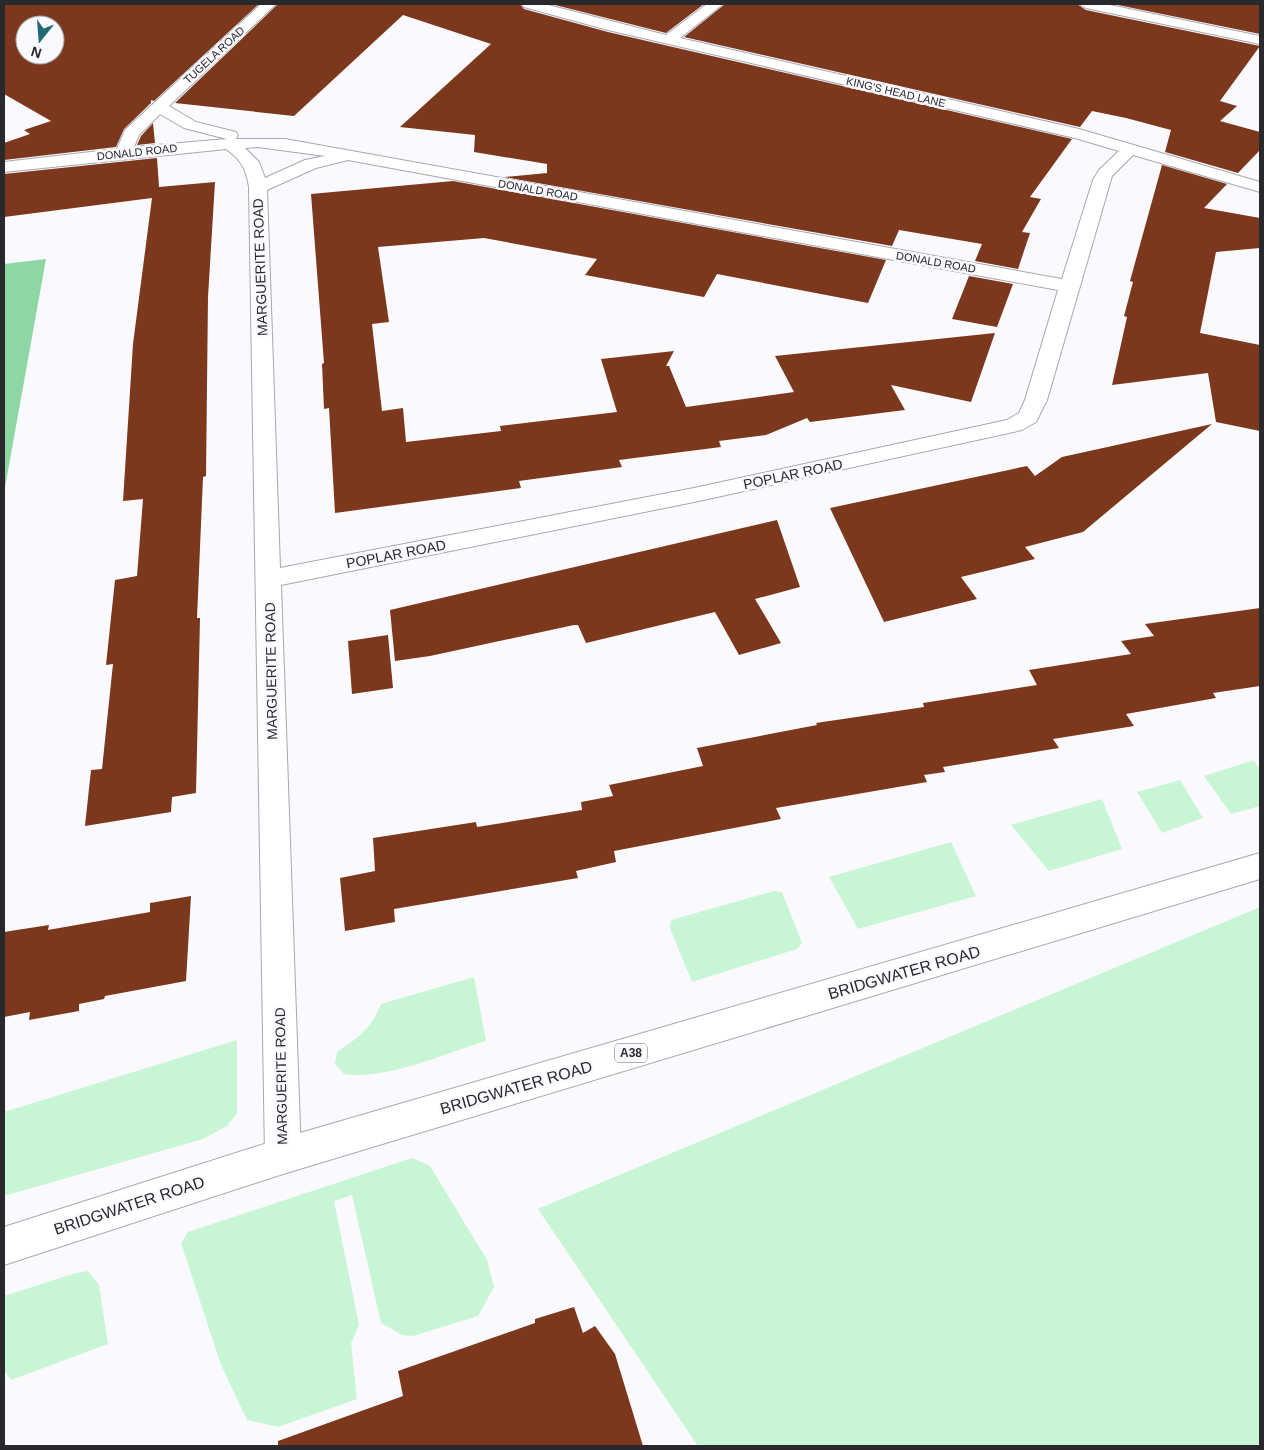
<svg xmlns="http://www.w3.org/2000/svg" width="1264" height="1450" viewBox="0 0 1264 1450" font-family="Helvetica,sans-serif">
<rect width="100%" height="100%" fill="#faf9fe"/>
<!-- green -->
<path fill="#c8f6d5" d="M1254 760 1260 770V806L1231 814 1204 776Z
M1180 780 1203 818 1162 833 1137 792Z
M1102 799 1122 849 1049 871 1011 825Z
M951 842 976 896 858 929 829 877Z
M774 891 782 892 802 943 797 949 692 982 670 928 671 920Z
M1260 907V1446H698L538 1209Z
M474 977 486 1041C443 1054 387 1080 344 1074L335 1064 337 1052C359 1037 371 1029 381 1004Z
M237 1040V1114L227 1126 203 1139 4 1196V1112Z
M412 1158 430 1166 487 1260 494 1287 478 1316 413 1336 402 1335 381 1323 352 1195 334 1201 359 1325 351 1343 357 1399 278 1427 247 1420 221 1365 181 1243 188 1232Z
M88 1271 99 1285 108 1344 11 1380 4 1370V1296L76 1273Z"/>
<!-- forest -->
<path fill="#8ed7a5" d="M46 259 4 493V264Z"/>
<!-- building -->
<path fill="#7b381c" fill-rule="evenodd" d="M4 4H259L154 101 151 100V103L124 129 116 147 4 160V143L30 134 24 130 51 121 4 94ZM25 25H55V55H25Z
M278 4H520L524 9 608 32 1072 139 1030 197 1041 199 1022 232 1030 233 1018 269 975 261 982 244 899 230 892 246 504 177 547 173V164L474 152 475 135 400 127 491 44 403 15 294 116 175 103Z
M551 4H704L666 33Z
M725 4H1077L1086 10 1260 46 1220 101 1237 106 1220 121 1260 132V150L1238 173 1165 152 1171 130 1126 118 1092 111 1080 127 684 37Z
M1113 4H1260V34Z
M153 123 155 143 137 145 141 136Z
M157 158 159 187 215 182 208 297 206 476 203 477 197 618H200L196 793 172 797 171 812 85 826 91 770 102 769 113 664 106 665 115 580 137 576 143 499 123 501 133 344 152 198 4 217V174Z
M1162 165 1227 184 1204 208 1260 218V248L1216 252 1200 333 1260 345V431L1216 422 1208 373 1112 385 1127 317 1124 316 1133 282 1130 281Z
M453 181 886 260 868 303 717 274 704 297 585 275 597 259 484 238 378 247 389 322 372 324 382 411 403 408 406 442 501 431 500 426 617 412 601 359 674 351 666 366H669L686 407 794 392 775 356 995 333 971 402 891 385 905 410 810 422 807 418 766 435 719 441 721 447 619 460 622 467 519 481 521 488 335 513 329 408 324 409 322 364 324 363 311 194Z
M969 276 1013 284 997 327 952 319Z
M1212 424 1083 532 1025 547 1035 559 961 577 977 599 884 622 830 508 1027 466 1035 476 1062 457Z
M777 520 800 587 755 599 781 643 739 655 715 612 586 643 578 625H574L430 656 395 661 390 610Z
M1260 608V686L1213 693 1216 698 1126 714 1134 726 1053 739 1059 748 943 767 945 772 924 775 927 782 776 808 781 819 614 851 616 862 576 871 578 878 394 909 395 922 345 931 340 878 375 871 373 838 476 822 477 827 582 810 581 802 613 796 609 785 703 766 697 748 817 725 816 723 924 707 923 703 1037 685 1029 670 1131 654 1121 641 1154 636 1145 624Z
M388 635 393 688 352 694 348 641Z
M191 896 186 981 105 996 104 999 79 1004V1011L29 1020 30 1012 4 1017V932L49 925 48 930 150 912V903Z
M574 1307 583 1333 595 1326 615 1354 643 1446H278V1441L403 1396 398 1371 535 1323V1319Z"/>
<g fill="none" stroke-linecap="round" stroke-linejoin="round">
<defs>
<path id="minor" d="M261 4H276L169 106 196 122 236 132 238 135 236 139H285L1062 279 1093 180 1099 170 1119 151 1075 138 608 30 524 7 522 4H544L666 35 707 4H723L680 38 1079 129 1260 182V192L1133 155 1112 176 1047 400 1036 422 1022 430 694 502 281 585 301 1156 296 1169 283 1174 270 1169 265 1156 249 187C246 168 241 160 226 149L4 172V162L117 149 125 130ZM160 114 184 128 227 139 134 147 139 135ZM258 147 325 156 305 160 265 178 259 162 245 148ZM348 160 1058 290 1025 400 1019 413 1007 420 694 488 280 568 267 190 316 168Z
M1079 4H1105L1260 36V44L1086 8Z"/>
<path id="highway" d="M1260 853V879L283 1174 4 1265V1227L283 1138Z"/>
</defs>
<!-- minor casing -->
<use href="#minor" stroke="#a7a7b1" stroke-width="2"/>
<!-- highway casing -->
<use href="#highway" stroke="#a7a7b1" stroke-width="2"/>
<!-- minor -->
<use href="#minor" fill="#fff" fill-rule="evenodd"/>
<!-- highway -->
<use href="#highway" fill="#fff" fill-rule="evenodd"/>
</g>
<g text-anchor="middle" stroke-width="5" stroke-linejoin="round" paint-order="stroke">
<!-- far-street labels -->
<g font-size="11" fill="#29292d" stroke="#faf9fe">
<text transform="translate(214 55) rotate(-43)" y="4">TUGELA ROAD</text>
<text transform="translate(896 92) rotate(13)" y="4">KING'S HEAD LANE</text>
<text transform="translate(137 152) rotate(-6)" y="4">DONALD ROAD</text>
<text transform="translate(538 190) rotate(10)" y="4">DONALD ROAD</text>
<text transform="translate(936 262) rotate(10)" y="4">DONALD ROAD</text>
</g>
<!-- shield labels -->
<rect fill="#faf9fe" stroke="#68676c" stroke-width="1" x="615" y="1043.5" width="32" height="19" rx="4"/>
<g font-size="12" font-weight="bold" fill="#29292d">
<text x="631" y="1057">A38</text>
</g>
<!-- street labels -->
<g font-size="14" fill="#29292d" stroke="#faf9fe">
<text transform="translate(260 267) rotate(-92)" y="5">MARGUERITE ROAD</text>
<text transform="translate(793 474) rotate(-12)" y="5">POPLAR ROAD</text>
<text transform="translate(396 554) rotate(-11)" y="5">POPLAR ROAD</text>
<text transform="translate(271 671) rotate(-91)" y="5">MARGUERITE ROAD</text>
<text transform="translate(281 1076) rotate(-91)" y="5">MARGUERITE ROAD</text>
</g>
<!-- near-street labels -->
<g font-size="16" fill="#29292d" stroke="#faf9fe">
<text transform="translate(904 972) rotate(-16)" y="6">BRIDGWATER ROAD</text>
<text transform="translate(516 1087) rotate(-16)" y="6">BRIDGWATER ROAD</text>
<text transform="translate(129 1205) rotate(-18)" y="6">BRIDGWATER ROAD</text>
</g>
</g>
<!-- border -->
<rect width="1264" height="1450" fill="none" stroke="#29292d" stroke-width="10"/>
<!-- north arrow -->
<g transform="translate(40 40) rotate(197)"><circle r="24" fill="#faf9fe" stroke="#a6a6aa"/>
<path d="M0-4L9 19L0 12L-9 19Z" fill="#206b73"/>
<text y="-8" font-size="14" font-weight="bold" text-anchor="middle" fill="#29292d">N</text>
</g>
</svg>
